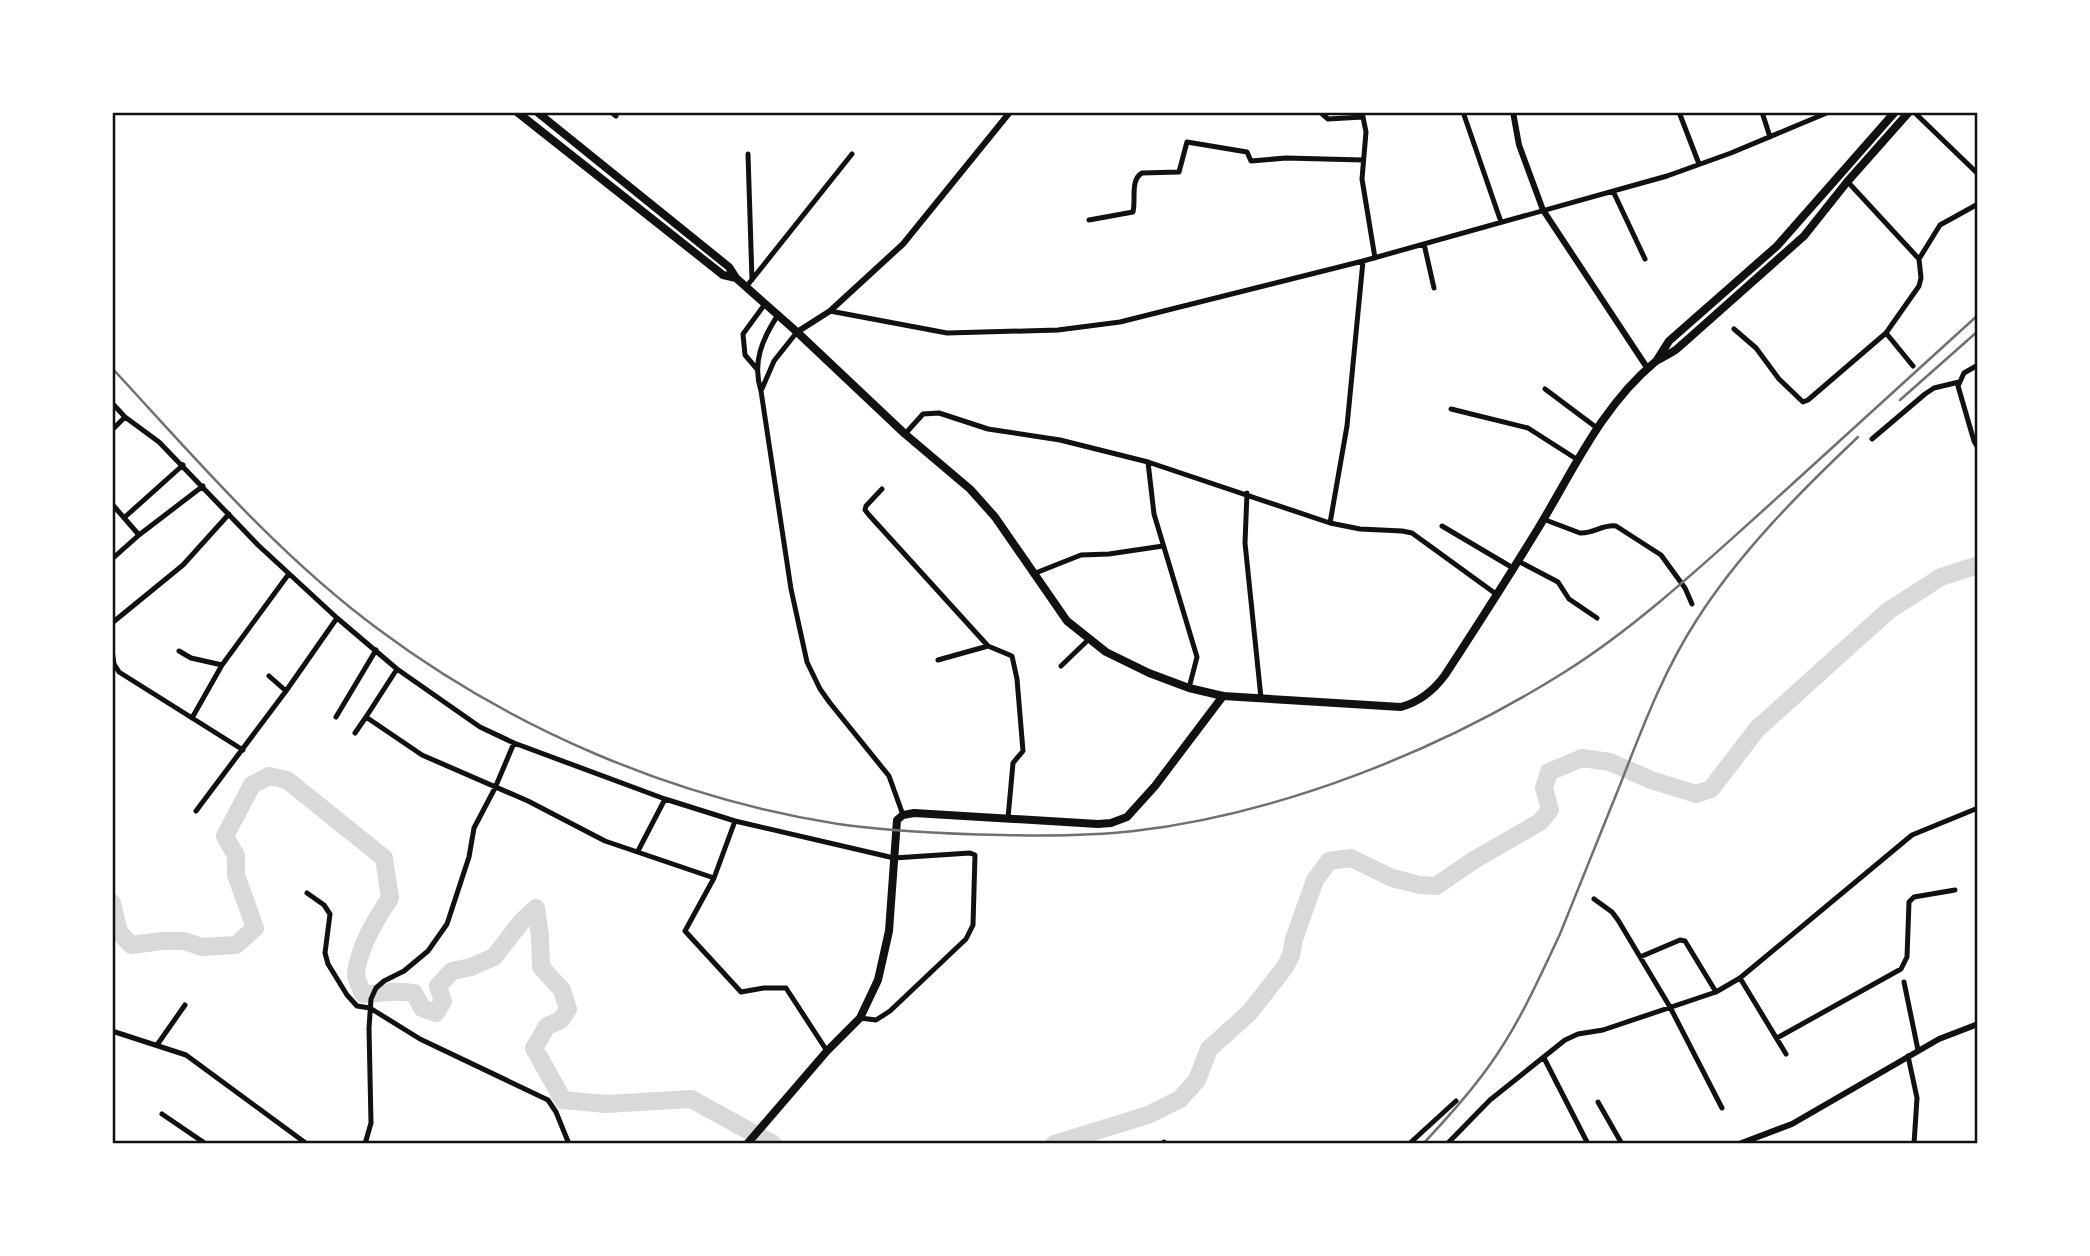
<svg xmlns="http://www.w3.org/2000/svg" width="2090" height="1256" viewBox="0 0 2090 1256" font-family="'Varela Round',sans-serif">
<rect width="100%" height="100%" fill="#fff"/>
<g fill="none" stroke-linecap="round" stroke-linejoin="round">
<!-- river -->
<path stroke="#d9d9d9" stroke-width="18" d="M112 903 119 932 131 945 162 941H184L202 947 236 945 255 928 236 875V856L225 836 252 785 269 776 287 780 384 858 390 898C376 919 358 948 356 974 356 980 361 988 363 994 383 994 393 989 414 993L422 1008 436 1013 443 1001 438 986 452 971 471 967 494 957 522 921 536 908 540 936 541 967 562 990 568 1009 561 1020 547 1026 534 1048 563 1100 606 1104 691 1099 773 1144
M1054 1144 1148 1115 1180 1099 1197 1080 1209 1049 1250 1012 1285 967 1291 955 1294 939 1315 880 1329 861 1351 858 1392 878 1420 885 1436 886 1474 860 1540 822 1550 810 1544 788 1549 772 1582 758 1610 762 1651 780 1696 794 1711 789 1757 729 1888 611 1941 577 1978 565"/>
<!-- minor -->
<path stroke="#111" stroke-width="5" d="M611 112 616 116
M1320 112 1328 119 1363 117
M1362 112 1366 132 1362 179 1375 258
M1463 112 1501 222
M1679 112 1699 164
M1762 112 1770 137
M1914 112 1978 174
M748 154 752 280
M1847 181 1919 259
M1613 191 1645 259
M1089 220 1133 212C1136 199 1130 180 1142 173L1179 172 1187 142 1247 152 1251 161 1286 158 1363 160
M1424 244 1434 288
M746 287 852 154
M830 311 947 333 1058 330 1120 322 1363 261 1667 176 1731 153 1829 112
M778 315C762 339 752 363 761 391L791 589 807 662 820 689 830 703 889 776 903 815
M1734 329 1756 348 1779 379 1803 402 1808 400 1886 333
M1978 365 1964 373 1958 386 1974 441 1978 448
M1913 366 1886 333 1919 286 1921 278 1919 259 1940 225 1978 204
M757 369 745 355 743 334 765 304
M1545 389 1597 428
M761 391 774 361 797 332
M112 403 125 417 159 442 258 545 337 618 397 669 480 727 514 743 665 799 735 821 894 858 970 853 975 855 973 925 966 939 890 1011 876 1020 860 1018
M1451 409 1528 428 1578 460
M112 430 125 417
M905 434 923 414 939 413 988 429 1060 440 1148 462 1330 523 1360 529 1402 531 1412 533 1496 594
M1872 439 1925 394 1934 388 1959 382
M1148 462 1154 514 1197 657 1189 688
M882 489 866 506 865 510 869 515 988 646 1012 656 1017 679 1023 751 1013 763 1008 818
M1247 493 1245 543 1261 698
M112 504 139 535
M125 517 183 465
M1543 519 1580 533C1593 534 1603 524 1616 526L1661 555 1685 588 1692 604
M1330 523 1347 426 1363 261
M1442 526 1513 568
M112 559 139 535 203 486
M1518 561 1558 582 1569 599 1597 618
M1033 574 1081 555 1109 554 1163 546
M112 623 183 565 229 514
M112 650 114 664 119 672 243 750
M179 651 191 658 222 665
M938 660 988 646
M1061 666 1088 640
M397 669 366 717 422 755 528 801 605 841 714 878
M269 676 286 691
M336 717 376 650
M192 718 222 665 288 575
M355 733 366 717
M196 811 286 691 337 618
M735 821 714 878 685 931 741 992 764 988H786L827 1051
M638 851 665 799
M307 893 324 905 330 914 325 953 328 964 347 995 357 1006 370 1008 420 1039 548 1100 556 1112 569 1144
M1594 899 1612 912 1618 920 1670 1007 1722 1108
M1640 957 1680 940 1685 941 1716 992
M1740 978 1786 1054
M1904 982 1918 1050
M112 1031 186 1055 307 1144
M1777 1038 1901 969 1907 957 1909 902 1914 897 1955 890
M157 1045 185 1005
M1908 1056 1917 1098 1914 1144
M1544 1058 1588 1144
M1598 1102 1622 1144
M162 1114 206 1144
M1164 1142 1165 1144
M365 1144 371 1123 369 1028 371 999 376 988 384 981 404 971 428 951 447 924 469 857 474 828 495 788 514 743
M1409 1144 1456 1101
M1447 1144 1490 1100 1565 1040 1578 1034 1603 1030 1716 992 1740 978 1912 835 1978 808"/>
<!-- tertiary -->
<path stroke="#111" stroke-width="6" d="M1513 112 1519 145 1543 210 1648 369
M797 332 830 311 903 244 1010 112
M1739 1144 1792 1124 1939 1039 1978 1024"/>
<!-- primary -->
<path stroke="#111" stroke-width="8" d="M517 112 723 275 736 278
M537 112 729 267 736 278 797 332 905 434 970 489 995 517 1067 621 1106 652 1149 673 1189 688 1223 696 1401 707C1419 702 1434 690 1445 675 1477 626 1509 576 1539 527 1574 469 1602 406 1655 362 1662 357 1671 354 1678 348L1804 236 1847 182 1909 112
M1657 360 1669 341 1777 246 1895 112"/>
<!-- trunk -->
<path stroke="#111" stroke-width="8" d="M747 1144 827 1051 860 1018 878 980 889 931 897 820 903 815 914 813 1098 824 1111 823 1127 817 1155 786 1223 696"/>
<!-- rail -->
<path stroke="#707070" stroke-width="2.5" d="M112 368C196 459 278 555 378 629 512 729 673 798 838 824 893 832 948 834 1003 835 1046 836 1090 836 1134 831 1280 814 1439 751 1563 673 1634 629 1705 563 1767 507 1837 443 1908 379 1978 315
M1900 400 1978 331
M1423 1144C1446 1119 1469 1094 1489 1066 1518 1026 1539 979 1560 934 1580 885 1600 835 1620 785 1642 729 1663 672 1696 621 1739 553 1800 492 1858 437"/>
</g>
<!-- border -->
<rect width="2090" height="1256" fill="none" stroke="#ffffff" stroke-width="228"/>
<rect x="114" y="114" width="1862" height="1028" fill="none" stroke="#111" stroke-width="2.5"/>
</svg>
